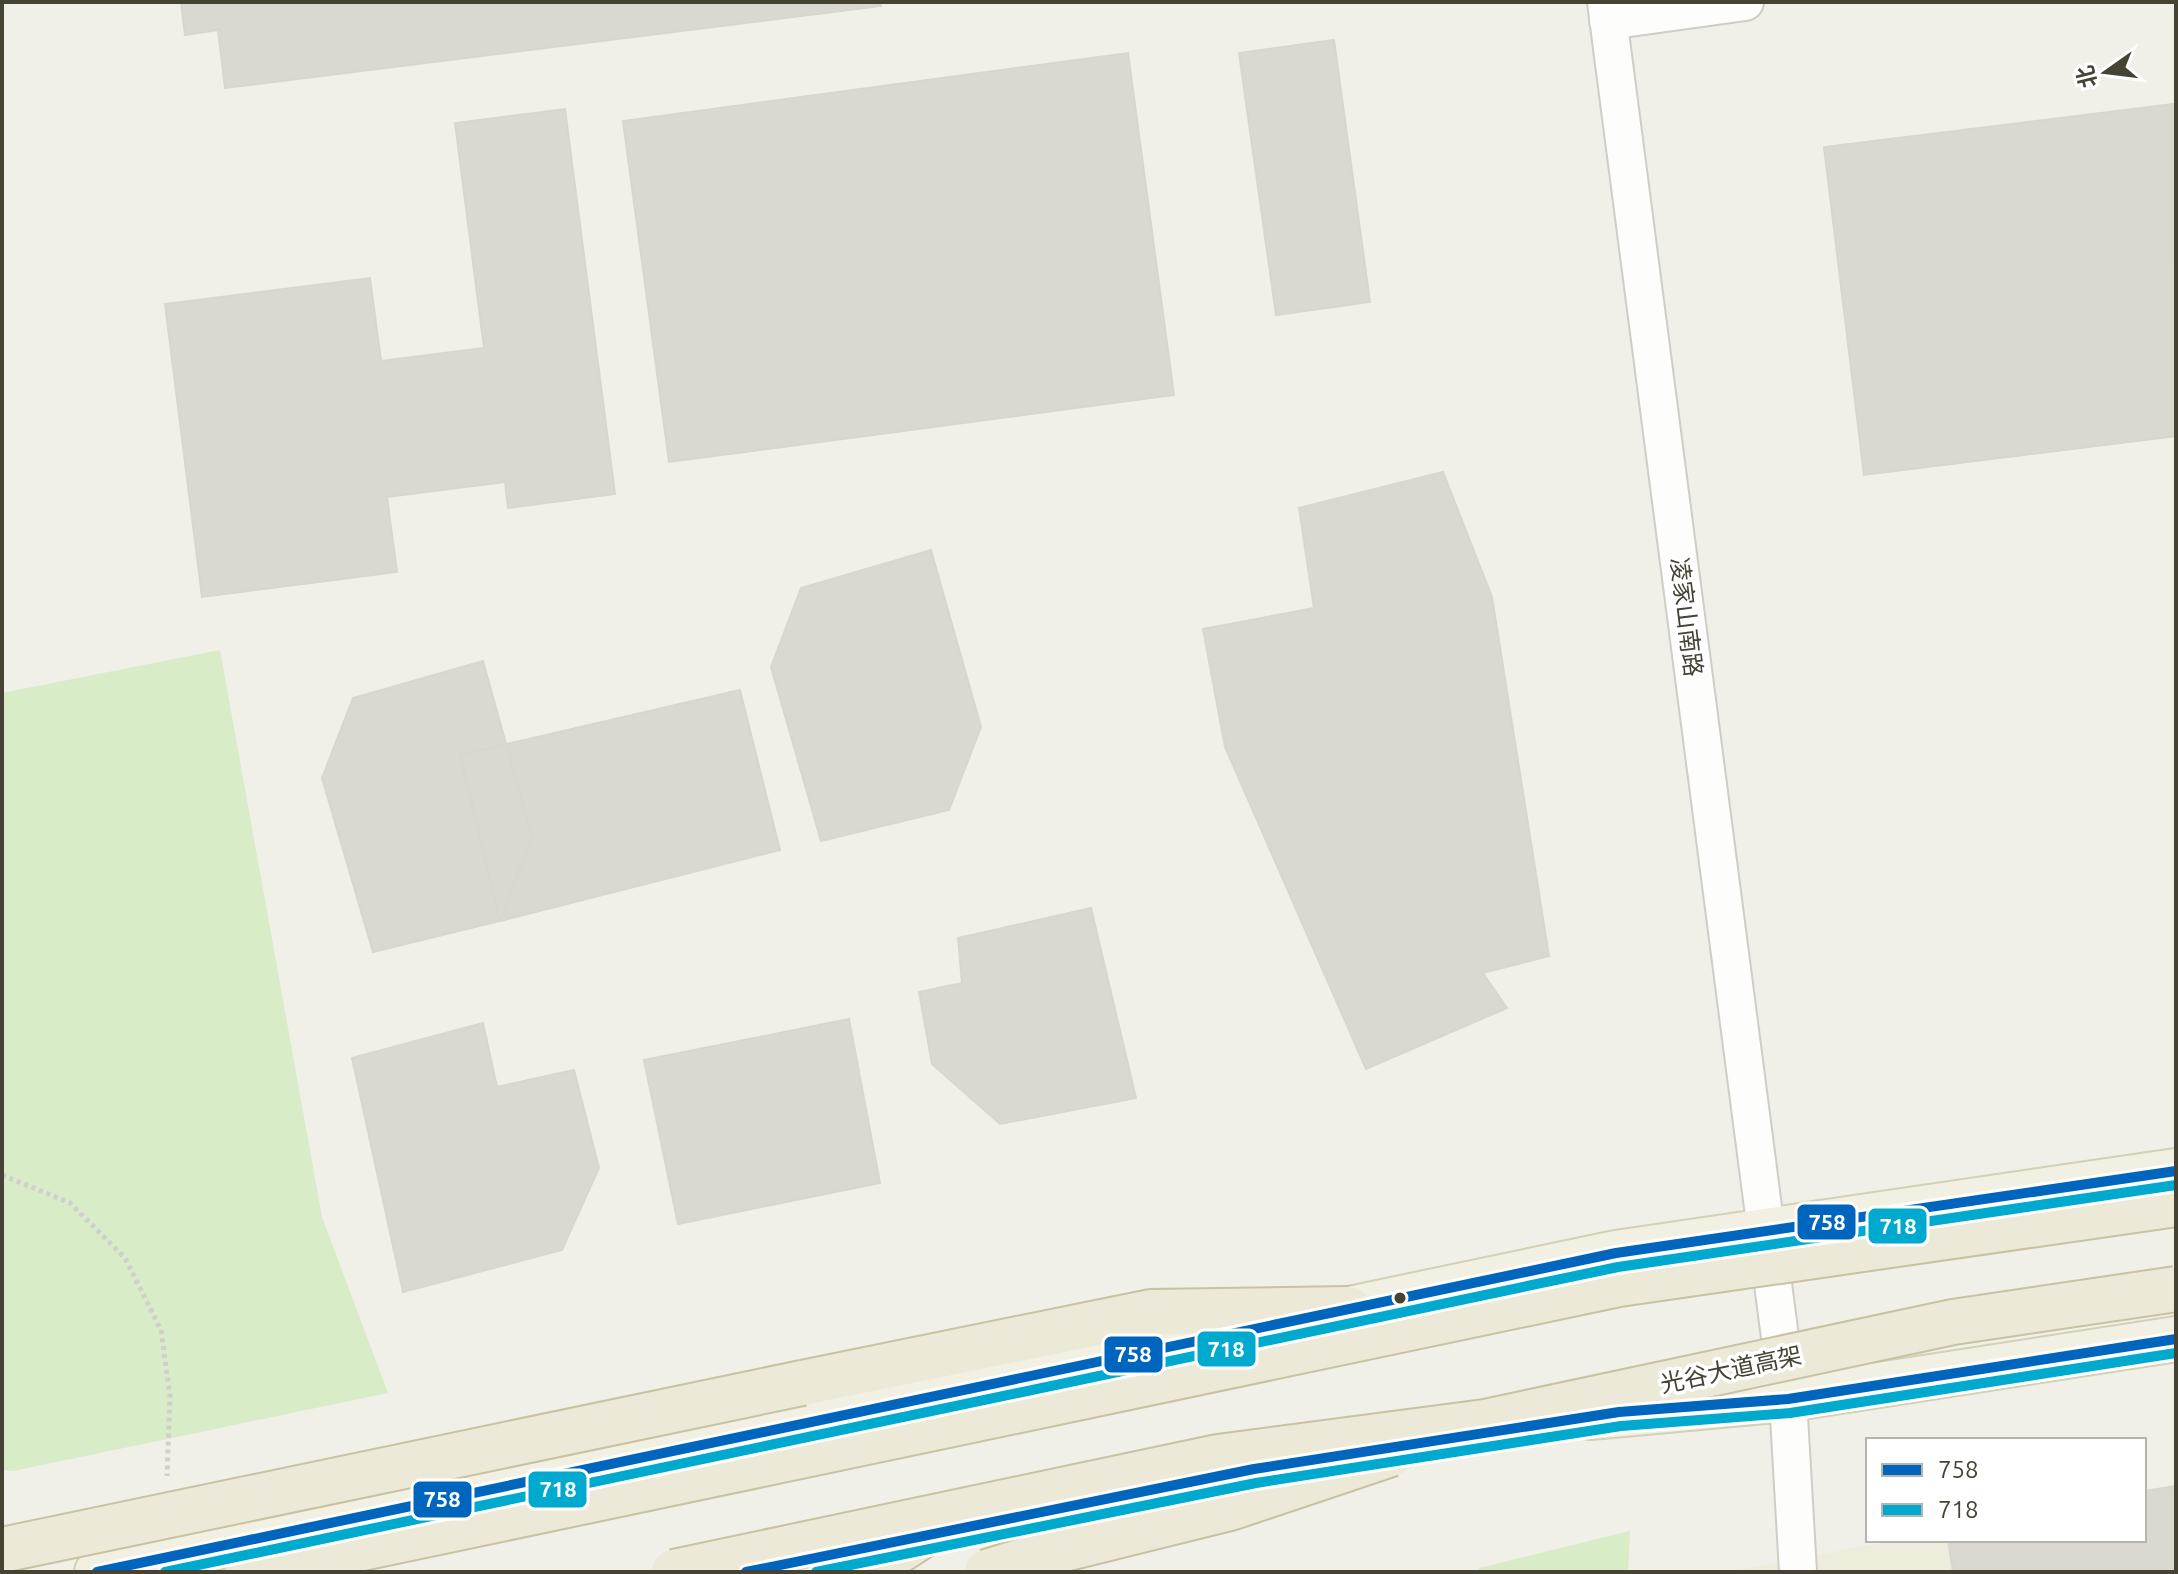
<svg xmlns="http://www.w3.org/2000/svg" width="2178" height="1574" viewBox="0 0 2178 1574" font-family="Ubuntu,'Noto Sans SC',sans-serif">
<rect width="100%" height="100%" fill="#f0efe8"/>
<!-- education -->
<path fill="#eeecda" d="M1897 1540H2144L2176 1572H1727Z"/>
<!-- green -->
<path fill="#d7ecc7" d="M220 650 322 1217 388 1393 13 1471 2 1470V693Z
M1630 1531 1628 1572H1479V1568Z"/>
<!-- building -->
<path fill="#dad8d1" stroke="#d8d6ce" stroke-width="2" d="M181 2H880L881 6 225 88 218 30 185 35Z
M1334 40 1370 302 1276 315 1239 53Z
M1128 53 1174 395 669 462 623 121Z
M2174 104 2176 436 1864 475 1824 147Z
M565 109 615 494 508 508 505 482 387 497 397 572 202 597 165 304 370 278 381 361 484 348 455 123Z
M1443 472 1492 597 1549 956 1483 973 1507 1008 1366 1069 1225 747 1203 629 1314 608 1299 508Z
M931 550 981 727 949 810 821 841 771 667 801 588Z
M483 661 532 837 500 921 373 952 322 778 353 698Z
M740 690 780 850 500 921 460 755Z
M1091 908 1136 1098 1000 1124 932 1064 919 992 962 983 958 938Z
M849 1019 880 1183 678 1224 644 1060Z
M483 1023 497 1087 574 1070 599 1168 562 1250 403 1292 352 1058Z
M2176 1486V1572H1953L1948 1540H2144V1491Z"/>
<g fill="none" stroke-linecap="round" stroke-linejoin="round">
<defs>
<path id="street" d="M1606 2 1788 1399 1798 1572
M1608 21 1745 2"/>
<path id="primary" d="M1590 1417 1788 1399 2176 1339
M97 1572 1616 1253 2176 1171"/>
<path id="highway" d="M802 1383 1151 1312 1349 1309
M866 1572 926 1533"/>
</defs>
<!-- street casing -->
<use href="#street" stroke="#cecdc6" stroke-width="40"/>
<!-- primary casing -->
<use href="#primary" stroke="#d3d0b5" stroke-width="48"/>
<!-- highway casing -->
<use href="#highway" stroke="#c9c2a2" stroke-width="48"/>
<!-- path -->
<path stroke="#d1cfca" stroke-width="5" stroke-dasharray="4 4" stroke-linecap="butt" d="M2 1175 70 1203 125 1258 161 1330 170 1396 167 1476"/>
<!-- street -->
<use href="#street" stroke="#fdfdfc" stroke-width="36"/>
<!-- primary -->
<use href="#primary" stroke="#f1f0e3" stroke-width="44"/>
<!-- highway -->
<use href="#highway" stroke="#ece9d8" stroke-width="44"/>
<defs>
<path id="highway-bridge" d="M2 1550 802 1383
M248 1572 1619 1284 2176 1204
M674 1572 1218 1457 1485 1422 1953 1322 2176 1289
M987 1572 1044 1554 1230 1508 1391 1454"/>
</defs>
<!-- highway-bridge casing -->
<use href="#highway-bridge" stroke="#c9c2a2" stroke-width="48" stroke-linecap="butt"/>
<!-- highway-bridge -->
<use href="#highway-bridge" stroke="#ece9d8" stroke-width="44"/>
<defs>
<path id="bus-1" d="M97 1572 1616 1253 2176 1171
M746 1572 1254 1469 1619 1412 1788 1399 2176 1339"/>
<path id="bus-2" d="M165 1572 1618 1267 2176 1185
M816 1572 1256 1483 1621 1426 1790 1413 2176 1353"/>
</defs>
<!-- bus-1 casing -->
<use href="#bus-1" stroke="#fff" stroke-width="16"/>
<!-- bus-2 casing -->
<use href="#bus-2" stroke="#fff" stroke-width="16"/>
<!-- bus-1 -->
<use href="#bus-1" stroke="#0065bd" stroke-width="10"/>
<!-- bus-2 -->
<use href="#bus-2" stroke="#00a9ce" stroke-width="10"/>
</g>
<!-- markers -->
<circle fill="#464334" stroke="#fff" stroke-width="3" cx="1400" cy="1298" r="7"/>
<g text-anchor="middle" stroke-width="7" stroke-linejoin="round" paint-order="stroke">
<!-- street labels -->
<g font-size="24" fill="#464334" stroke="#fff">
<text transform="translate(1686 617) rotate(83)" y="8">凌家山南路</text>
<text transform="translate(1731 1370) rotate(-12)" y="8">光谷大道高架</text>
</g>
</g>
<g stroke="#fff" stroke-width="3">
<rect x="1796" y="1203" width="61" height="38" rx="8" fill="#0065bd"/>
<rect x="1867" y="1207" width="61" height="38" rx="8" fill="#00a9ce"/>
<rect x="1196" y="1330" width="61" height="38" rx="8" fill="#00a9ce"/>
<rect x="1103" y="1335" width="61" height="39" rx="8" fill="#0065bd"/>
<rect x="527" y="1470" width="61" height="39" rx="8" fill="#00a9ce"/>
<rect x="412" y="1480" width="61" height="39" rx="8" fill="#0065bd"/>
</g>
<g font-size="22" text-anchor="middle" font-weight="bold" fill="#fff">
<text x="1827" y="1230">758</text>
<text x="1898" y="1234">718</text>
<text x="1226" y="1357">718</text>
<text x="1133" y="1362">758</text>
<text x="558" y="1497">718</text>
<text x="442" y="1507">758</text>
</g>
<!-- border -->
<rect width="2178" height="1574" fill="none" stroke="#464334" stroke-width="8"/>
<!-- legend -->
<rect x="1866" y="1438" width="280" height="104" fill="#ffffff" stroke="#b5b4ae" stroke-width="2"/>
<rect x="1882" y="1464" width="40" height="12" fill="#0065bd" stroke="#b5b4ae" stroke-width="2"/>
<text x="1938" y="1478" font-size="24" fill="#464334">758</text>
<rect x="1882" y="1504" width="40" height="12" fill="#00a9ce" stroke="#b5b4ae" stroke-width="2"/>
<text x="1938" y="1518" font-size="24" fill="#464334">718</text>
<!-- north arrow -->
<g transform="translate(2106 72) rotate(256)" stroke="#ffffff" stroke-width="6" paint-order="stroke">
<path d="M0-6L14 30L0 20L-14 30Z" fill="#464334"/>
<text y="-12" font-size="22" font-weight="bold" text-anchor="middle" fill="#464334">北</text>
</g>
</svg>
